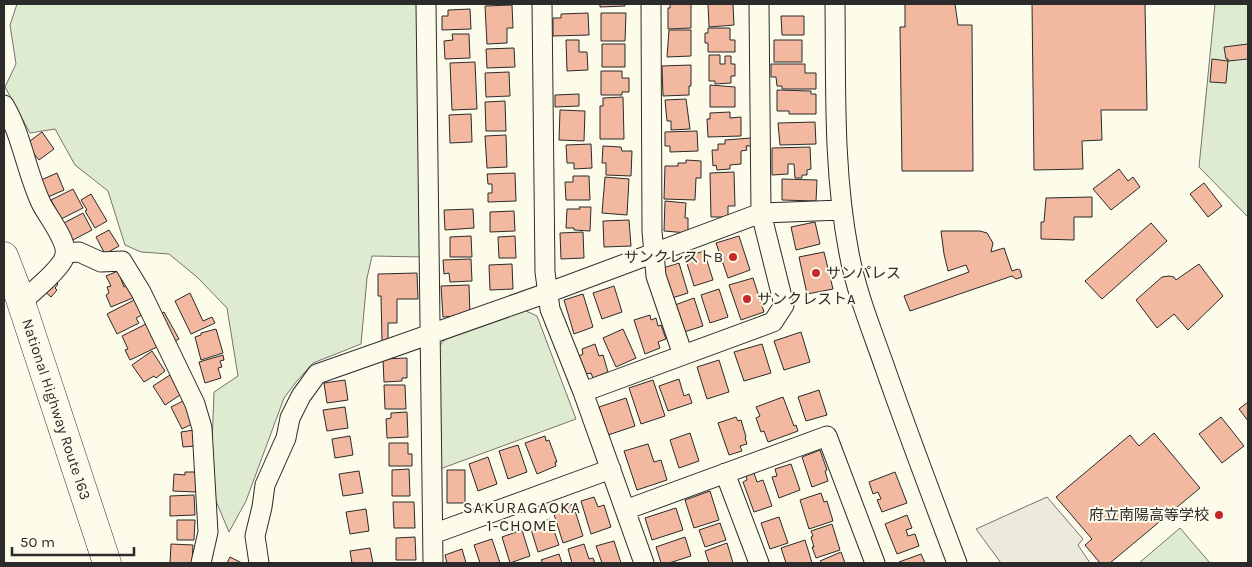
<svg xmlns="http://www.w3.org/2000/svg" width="1252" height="567" viewBox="0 0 1252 567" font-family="Karla,'Noto Sans JP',sans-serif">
<rect width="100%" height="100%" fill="#fdfbea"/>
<!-- green -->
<path fill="#deebd1" stroke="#74746e" d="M17 4H419L423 257 372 256 367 278 361 344 313 363 296 382 284 398 246 501 229 532 216 501 211 472 214 392 238 376 227 308 197 277 169 254 141 252 125 245 108 191 75 165 55 129 30 133 5 87 16 64 10 25Z
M1215 4H1248V217L1199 167Z
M524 310 537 316 576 419 440 469 438 348 446 338Z
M1180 528 1210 563H1139Z"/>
<!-- parking -->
<path fill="#eceadb" stroke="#74746e" d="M1047 497 1083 539 1078 545 1090 563H1001L976 529Z"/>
<!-- building -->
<path fill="#f2b8a0" stroke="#2b2b2b" d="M600 4H625V6L600 7Z
M670 4H691V28L668 29V8H670Z
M708 4H733L734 25 709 27Z
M905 4H955L958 25H972L973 171H902L900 27H905Z
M1032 4H1145L1147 110H1101L1102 140 1082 141 1083 169 1034 170Z
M512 5 513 28H507V43L487 44 485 6Z
M470 9 471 29 442 30V16H448V10Z
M588 13 589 35 553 36V18H561V14Z
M601 13H626L625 41H601Z
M781 16H804V35H782Z
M708 28H730V40H735V52H708V43H705V33H708Z
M669 30H691V56L667 57Z
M452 34H469L470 58 445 59 444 41 453 40Z
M566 40H579V52H587L588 70 567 71Z
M774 40H802V62H774Z
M602 44H625V67H602Z
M1248 44V59L1228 61V59H1226L1224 47Z
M514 48 515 67 487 68 486 49Z
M709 55H720V64H725V56H731V64H735V76H731V83L715 84V81H709Z
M1212 59 1228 61 1226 83 1210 82Z
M475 62 477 109 452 110 450 63Z
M771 64H805V73H816V89H782V86H777L776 77H771Z
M691 65V86H689V95L663 96 662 66Z
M601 71H622V78H629V92H622V95H601Z
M509 72 510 96 486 97 485 73Z
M710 85 735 87V107H710Z
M777 90 811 91V94H816V114H789V111H777Z
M579 94V106L555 107V95Z
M623 97 624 139H600V106H603V98Z
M686 99 690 129 671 130V121H667L665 100Z
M505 101 506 131H486L485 102Z
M560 110 585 111 584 141 559 140Z
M730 112V118L741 117V136L708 137 707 119H710V113Z
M471 114 472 142 450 143 449 115Z
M815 122 816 144 780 145 778 123Z
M697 131 698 151 670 152V146H665V132Z
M42 132 54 149 39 160 26 144Z
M506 135 507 167 487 168 485 136Z
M751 138V146H746L747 150 741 151V164L730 165V169L717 170 716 165 713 166 712 150H718V144H725V140Z
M591 144 592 168 574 169V163H567L566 145Z
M603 146 621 147 622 151H632L631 176 606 175V163H602Z
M810 147 811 169 807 170V175H802V178H795L794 164H788V174L772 175V148Z
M686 160 701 161V178H696L695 200 664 199 665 166H678V163H686Z
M1119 169 1128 181 1133 177 1140 187 1111 210 1093 189Z
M734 172 735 206H728V217H711L710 173Z
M57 173 64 190 48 197 41 180Z
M515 173 516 201 488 202V193H492V184H488L487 174Z
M573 176H589L590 200H566L565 182H573Z
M605 177 629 179 627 215 602 213Z
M782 179 817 180 816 201 782 200Z
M1204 183 1222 206 1208 217 1190 194Z
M73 189 83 208 61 219 51 200Z
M91 194 107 221 95 228 85 211 87 210 81 200Z
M1092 197V217H1074V240L1041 239V222H1044L1046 198Z
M665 201 686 203 685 218H688V233L664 231Z
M579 207H591L590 231 574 230V228H566L567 209H580Z
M473 209 474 228 445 230 444 210Z
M514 211 515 231 490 232V212Z
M83 213 92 230 71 241 60 225Z
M629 220 631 246 604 247 603 221Z
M815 222 820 244 796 250 791 227Z
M1151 223 1167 241 1102 299 1085 281Z
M109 230 119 246 105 254 96 237Z
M941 231H980L987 233 993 243 991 252 1004 248 1012 271 1018 269 1020 270 1022 277 1016 279 1012 276 910 311 904 296 969 272 966 265 948 271 944 254Z
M583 232 584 258 561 259 560 233Z
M471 236 472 257H450V237Z
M515 236 516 258H499L498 237Z
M739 236 750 270 728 278 716 243Z
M704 251 713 280 694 286 685 257Z
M824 252 833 289 807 294 799 257Z
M471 259 472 281 450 282 449 273 444 274 443 260Z
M679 263 688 293 672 298 663 268Z
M512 264 513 289 490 290 489 265Z
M1199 264 1223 296 1188 330 1174 314 1157 328 1136 300 1162 277 1169 276 1174 277 1176 280Z
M118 271 124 287 130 284 135 297 111 307 106 295 109 293 107 287 111 286 106 276Z
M417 273 418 299H397V323H388V340L382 341 381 296H378V274Z
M52 278 58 284 55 288 57 290 51 297 43 290Z
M753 278 764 312 741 320 729 285Z
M469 285 470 315 443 317 441 286Z
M614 286 622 312 602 319 593 293Z
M719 289 728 317 710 323 701 295Z
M190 293 203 321 212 317 215 323 191 334 175 301Z
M583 294 593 327 574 334 564 300Z
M694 298 703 326 684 332 675 305Z
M136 299 144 314 136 318 139 323 117 334 107 314Z
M164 312 179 339 173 342 158 315Z
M650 315 651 320 656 318 658 326 661 325 666 339 658 342 660 348 645 354 634 320Z
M146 324 157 347 130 360 125 350 128 349 122 336Z
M216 329 223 353 201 360 195 337 201 335V333Z
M623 329 636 358 616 367 603 338Z
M801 332 810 362 784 370 774 341Z
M595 344 599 356 603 355 608 372 593 378 591 373 586 374 579 356 583 354 582 349Z
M762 344 771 373 744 381 734 352Z
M152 351 165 371 156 378 154 376 144 382 132 365Z
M223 355 224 360 220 361 222 367 218 368 221 378 205 383 199 362Z
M407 358V378H402V381L384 382 383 359Z
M719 360 729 392 707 399 697 367Z
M170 375 183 393 165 405 153 386Z
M679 379 684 396 689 394 692 403 668 411 659 386Z
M345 380 348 400 327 403 324 383Z
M653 380 665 416 641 424 629 388Z
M384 385H405L406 409H385Z
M819 390 827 415 806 421 798 397Z
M783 397 794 426 796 425 798 431 768 442 764 431 761 432 756 418 760 416 756 407Z
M626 398 635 426 608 435 599 407Z
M183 401 194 423 182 429 171 407Z
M1248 402V421L1239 409Z
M345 407 348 428 327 431 323 410Z
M407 412 408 437 387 438 386 419 391 418V413Z
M736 417 738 421 741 420 746 437 745 438 747 444 740 446 742 451 729 455 718 423Z
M1221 417 1244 446 1222 463 1199 434Z
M194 430 195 446 183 447 181 432Z
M690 433 699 461 679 468 670 440Z
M1154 433 1200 488 1110 563H1100L1085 545 1092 539 1056 497 1130 435 1139 446Z
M350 436 353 455 335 458 332 439Z
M545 436 546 441 549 440 557 462H555L556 466 537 474 525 443Z
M389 443H408V454H412V466H389Z
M648 444 654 462 661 460 667 480 637 490 624 451Z
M518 445 527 472 508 479 499 451Z
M820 450 827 470 825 471 828 481 812 487 802 457Z
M488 457 497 484 478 491 469 464Z
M791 464 800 490 779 498 772 477 777 476 775 469Z
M409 469 410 496H392V470Z
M447 470H465V503H447Z
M359 471 363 493 343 496 339 474Z
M185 472H197L196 492 173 491 174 474 185 475Z
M895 472 907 503 882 512 877 500 881 499 878 492 873 494 869 482Z
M754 473 757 482 763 480 772 506 754 512 743 482 747 480 746 476Z
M710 491 719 520 694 528 685 500Z
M821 493 824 502 827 501 833 521 809 529 800 500Z
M194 495 195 515 170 516V496Z
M594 497 598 507 604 505 611 527 591 534 581 501Z
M393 502H414L415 528H394Z
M573 504 583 536 563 543 553 511Z
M676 508 683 530 652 540 645 518Z
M366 509 369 531 350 534 346 512Z
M907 515 912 528 906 530 908 536 915 534 919 546 897 554 885 524Z
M779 517 788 543 770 549 761 523Z
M550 519 559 545 538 552 530 526Z
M177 520H195L194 540H177Z
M720 523 726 540 705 547 699 530Z
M832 524 840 550 816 558 812 547H814L811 537 813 536 811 531Z
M522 530 530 556 510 563 502 537Z
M415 537 416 560H396V538Z
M685 537 691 556 669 563H661L656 547Z
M492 539 500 563H480L474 545Z
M805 540 812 563H786L781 548Z
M614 541 621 563H602L596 546Z
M727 543 733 563H709L705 551Z
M171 544 193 545 192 563H170Z
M584 544 589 559 593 558 595 563H572L568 549Z
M370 548 373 563H352L350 551Z
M462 549 466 563H447L445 555Z
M841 552 845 563H821L820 561Z
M559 554 562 563H543L541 560Z
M921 554 925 563H900L899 562Z
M230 557 242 563H227Z"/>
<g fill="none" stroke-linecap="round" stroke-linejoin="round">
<defs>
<path id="minor" d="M426 4 433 563
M542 4 545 272 550 309 583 392 644 563
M651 4 652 231 656 276 683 355
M835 4C836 87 833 171 849 253 856 291 871 328 884 365 907 431 932 497 957 563
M4 105C22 135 26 171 41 203 47 216 71 244 64 258 60 269 31 294 21 302
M65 253 79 252 101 262 122 261 141 292 195 404 202 428 208 532 201 563
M583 392 773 322 784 305 761 213 759 4
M725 473 759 563
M625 510 827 436 875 563
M433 531H441L611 469
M259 563 255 536 262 507 265 485 286 438 290 418 301 396 317 374 547 293 761 213 842 210"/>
<g id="highway">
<path id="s1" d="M4 256 16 287 107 563"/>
</g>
</defs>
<!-- minor casing -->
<use href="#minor" stroke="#2b2b2b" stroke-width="21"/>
<!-- highway casing -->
<use href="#highway" stroke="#2b2b2b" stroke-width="29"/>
<!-- minor -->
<use href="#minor" stroke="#fdfbea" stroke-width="19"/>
<!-- highway -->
<use href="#highway" stroke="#fdfbea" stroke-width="28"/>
</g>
<!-- markers -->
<g fill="#c62828" stroke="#fdfbea" stroke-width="2">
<circle cx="733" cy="257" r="5"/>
<circle cx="816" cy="273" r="5"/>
<circle cx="747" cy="299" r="5"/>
<circle cx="1219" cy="515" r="5"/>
</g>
<g text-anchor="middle" stroke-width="4" stroke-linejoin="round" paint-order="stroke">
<!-- poi labels -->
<g font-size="15" fill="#2b2b2b" stroke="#fdfbea" text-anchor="end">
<text x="723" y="262">サンクレストB</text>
<text x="826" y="278" text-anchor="start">サンパレス</text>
<text x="757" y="304" text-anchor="start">サンクレストA</text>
<text x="1209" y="520">府立南陽高等学校</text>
</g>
<!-- street labels -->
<g font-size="15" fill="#2b2b2b" stroke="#fdfbea">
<text dy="5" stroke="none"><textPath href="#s1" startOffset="162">National Highway Route 163</textPath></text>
</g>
<!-- neighbourhood labels -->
<g font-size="16" letter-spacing="1" fill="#2b2b2b" stroke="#fdfbea">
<text x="522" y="513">SAKURAGAOKA<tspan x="522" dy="18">1-CHOME</tspan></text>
</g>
</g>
<!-- border -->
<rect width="1252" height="567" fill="none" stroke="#2b2b2b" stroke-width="10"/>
<!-- scale -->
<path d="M12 547v8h122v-8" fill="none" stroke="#2b2b2b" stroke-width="2.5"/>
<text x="20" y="547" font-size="15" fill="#2b2b2b" stroke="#fdfbea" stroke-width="4" paint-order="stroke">50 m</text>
</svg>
